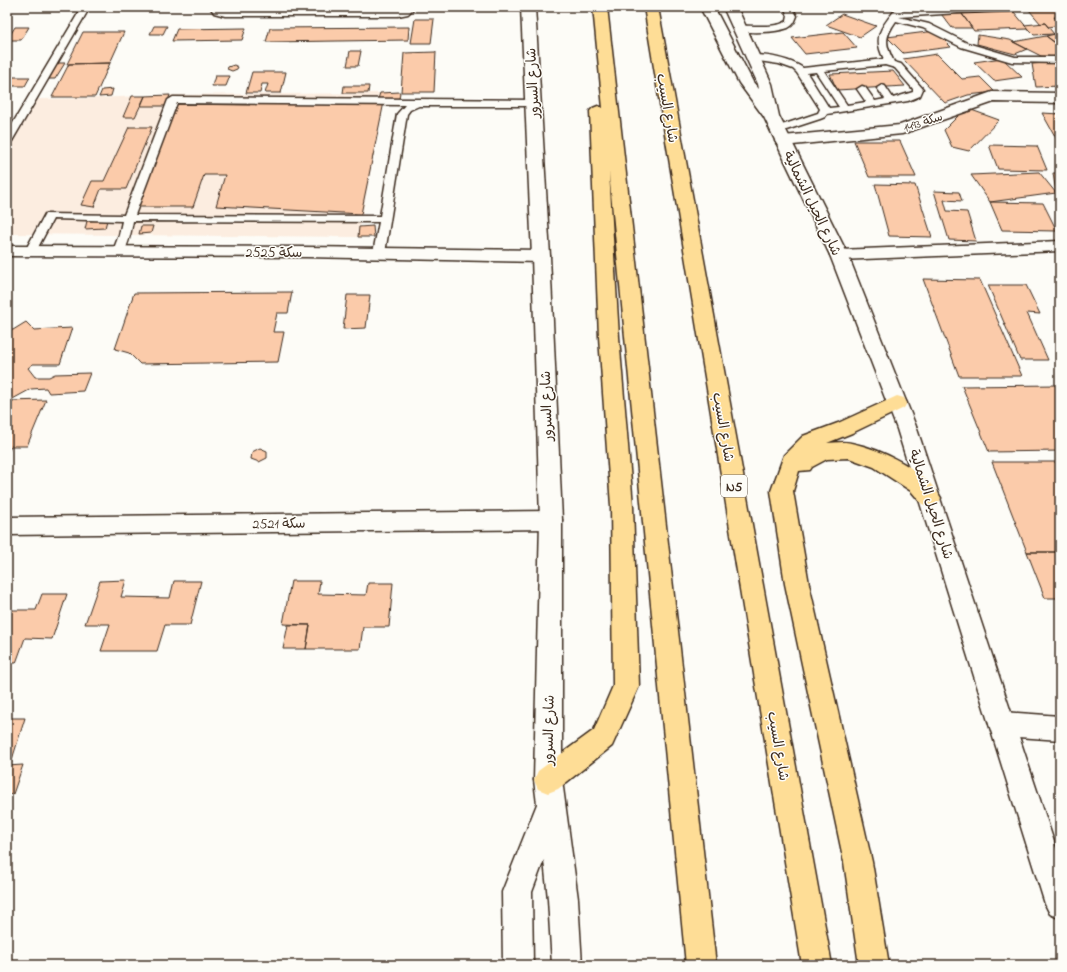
<svg xmlns="http://www.w3.org/2000/svg" width="1067" height="972" viewBox="0 0 1067 972" font-family="'Indie Flower','Playpen Sans Arabic',sans-serif">
<rect width="100%" height="100%" fill="#fdfcf7"/>
<filter id="ink" filterUnits="userSpaceOnUse"><feTurbulence type="fractalNoise" baseFrequency=".025" numOctaves="2"/><feDisplacementMap in="SourceGraphic" scale="8" xChannelSelector="R" yChannelSelector="G"/><feConvolveMatrix kernelMatrix="1 2 1 2 8 2 1 2 1" color-interpolation-filters="sRGB"/></filter>
<g filter="url(#ink)">
<!-- built -->
<path fill="#fcede0" d="M380 93 379 98 384 102 358 237 7 234V151L38 99 98 98 161 95Z"/>
<!-- building -->
<path fill="#fbcbaa" stroke="#3b2a1e" d="M1060 9V17H1054L1060 25 1048 27 1045 23 1041 24 1029 10Z
M1014 12 1028 29 974 31 962 14Z
M842 14 876 26 860 37 826 25Z
M941 14H962L972 28H952Z
M415 19H434L431 43H411Z
M1045 23 1054 34 1034 35 1024 25Z
M154 26H167L163 34H150Z
M15 27H29L21 40H7Z
M409 27 408 40 266 42 270 28Z
M246 28 242 40 172 41 177 29Z
M935 31 951 47 903 53 887 37Z
M83 32H124L110 63 67 64Z
M843 32 857 48 805 54 792 38Z
M1060 33V46L1046 36Z
M978 35 1010 40 1027 49 1015 54 977 44Z
M1046 36 1060 47V57L1041 56 1013 42Z
M350 51H361L358 66H347Z
M436 52 434 92H401L404 53Z
M937 54 962 79 980 77 995 92 968 95 945 103 903 59Z
M1002 58 1022 77 994 81 974 62Z
M1060 62V86L1036 87 1032 64Z
M58 63H65L55 79H47Z
M110 63 95 97H52L69 64Z
M234 65 238 67 237 69 232 71 227 69 228 67Z
M893 71 905 86 837 90 830 74Z
M252 72H286L281 93H265L268 84H262L260 93H246Z
M215 76H230L226 86H212Z
M8 77H30L25 86H7Z
M344 86H369L368 93H343Z
M113 89 111 96 99 97 102 90Z
M400 92 399 99H378L380 93Z
M170 95 166 106H141L145 96Z
M132 96H145L135 117H123Z
M250 102H384L361 214 216 206 225 175H204L193 207H135L176 104 250 105Z
M966 108 999 120 969 151 952 147 944 130Z
M1042 113 1060 114V145Z
M129 127H152L126 189H101L94 207 81 205 92 181H104Z
M854 141H900L916 177H869Z
M989 145 1037 146 1047 170 998 169Z
M1039 172 1056 193 990 202 971 175Z
M1053 173H1060V193H1056Z
M875 184 915 185 932 237 889 236Z
M934 191 959 192 962 201 944 200 947 211 967 212 976 241 949 240Z
M990 202 1043 203 1057 231 1002 230Z
M107 220 105 228 85 229 87 221Z
M141 226H153L151 233 139 234Z
M373 226 374 237H358L359 227Z
M923 279 980 280 1022 376H959Z
M988 285H1026L1040 314 1027 313 1048 360H1020Z
M292 292 288 313H277L273 332H284L278 362 140 364 129 353 115 349 134 293Z
M347 295H370L366 328 343 329Z
M26 322 34 330 72 328 60 364H33L28 368 35 377H49L55 374 90 373 83 391 49 393 46 388 31 389 9 401 46 400 27 446H11L7 454V370L10 369 7 364V329L13 330Z
M1060 385V451L989 452 962 386Z
M260 448 267 451V458L259 462 251 459 252 452Z
M992 462H1060V552H1027Z
M1027 552H1060V598H1045Z
M126 580 121 597 170 598 174 581H201L190 625H165L157 651H101L110 624H85L100 581Z
M291 581H320L318 594 366 595 368 583H393L389 627H363L360 649H306L310 625 283 624Z
M42 594H67L52 639 25 638 16 663H7V610H36Z
M288 625H310L306 649H283Z
M7 718H25L10 766H7Z
M23 765 13 794 7 795V766Z"/>
<g fill="none" stroke-linecap="round" stroke-linejoin="round">
<defs>
<path id="lane" d="M82 7H90L12 141 7 144V133Z
M210 7H218L225 10H398L406 7H415L408 14 398 16H225L214 13Z
M784 7H792L797 16C795 21 794 25 788 28 778 32 743 35 736 28 742 22 772 31 787 21L788 16Z
M963 7H1006L1002 10 899 17 929 24 967 43 1015 57H1060V63L1012 62 961 47 923 28 896 21C884 38 885 44 894 62L901 64 923 89 920 96 908 101 827 114 825 117 820 119 777 133 772 130 773 128 818 113 820 109 797 73 793 69 779 64 751 60 749 58 751 56C764 53 792 60 803 68L884 59C872 37 882 26 896 9L899 8 903 11ZM885 65 895 68 913 89V92L893 98 885 86 882 85 877 88 885 99 875 101 865 87 862 86 857 89 866 102 847 105 824 71ZM816 72 839 107 829 108 807 73Z
M173 97 533 100 538 103 533 106H419L410 110 407 114 385 253 383 255H375L373 253 379 222 133 221C131 232 129 244 123 253H115L113 251 119 235 122 221 53 219 35 253H27L25 251 45 214 124 215 168 100ZM177 103 405 105 397 114 380 216 135 215Z"/>
<path id="street" d="M992 92 1060 93V103L994 102 902 134 783 146 777 144 775 141 777 138 783 136 900 125Z
M1060 241V251L839 260 833 259 830 255 833 251 839 250Z
M7 246 306 247 541 250 547 252 550 256 547 260 541 262 306 257 7 256Z
M551 511 559 514 562 520 559 526 551 529 7 535V517Z
M1002 712 1060 716V740L1002 736 993 732 989 724 993 716Z"/>
<path id="secondary" d="M521 7H535L550 256 562 520V780L578 899 582 965H552L548 899 544 860 532 892 533 965H503L502 892 537 804 534 780 540 520 532 256Z
M700 7H714L753 82 759 89 758 84 723 7H737L772 84 779 116 848 255 917 429 1060 860V919L1050 914 1045 904 897 429 830 255 764 117 739 83Z"/>
<path id="highway" d="M593 7H607L716 965H686L609 172 619 337 633 506 639 686 612 746 558 789 548 793 538 789 534 780 538 771 594 730 613 686 611 506 599 337 590 111 593 108 598 106 603 108Z
M644 7H658L832 965H802Z
M897 396 904 398 907 403 904 408 852 433 827 443C834 443 844 441 851 443 881 449 926 470 941 498L938 504 930 506 922 504 911 491 874 467 849 458 827 459 812 467 810 470 799 471 793 491 809 584 872 862 889 965H859L844 862 785 584 771 491 784 455 803 436 838 423Z"/>
</defs>
<!-- lane casing -->
<use href="#lane" stroke="#3b2a1e" stroke-width="3"/>
<!-- street casing -->
<use href="#street" stroke="#3b2a1e" stroke-width="3"/>
<!-- secondary casing -->
<use href="#secondary" stroke="#3b2a1e" stroke-width="3"/>
<!-- highway casing -->
<use href="#highway" stroke="#3b2a1e" stroke-width="3"/>
<!-- lane -->
<use href="#lane" fill="#fdfcf7" fill-rule="evenodd"/>
<!-- street -->
<use href="#street" fill="#fdfcf7" fill-rule="evenodd"/>
<!-- secondary -->
<use href="#secondary" fill="#fdfcf7" fill-rule="evenodd"/>
<!-- highway -->
<use href="#highway" fill="#fedd96" fill-rule="evenodd"/>
</g>
</g>
<g text-anchor="middle" stroke-width="3" stroke-linejoin="round" paint-order="stroke">
<!-- far-street labels -->
<g font-size="12" fill="#3b2a1e" stroke="#fdfcf7">
<text transform="translate(923 122) rotate(-18)" y="4">سكة 1493</text>
</g>
<!-- shield labels -->
<rect fill="#fdfcf7" stroke="#75695f" stroke-width="1" x="721" y="475" width="26" height="22" rx="3"/>
<g font-size="13" font-weight="bold" fill="#3b2a1e">
<text x="734" y="491">N5</text>
</g>
<!-- street labels -->
<g font-size="14" fill="#3b2a1e" stroke="#fdfcf7">
<text transform="translate(532 83) rotate(-93)" y="5">شارع السرور</text>
<text transform="translate(668 108) rotate(80)" y="5">شارع السيب</text>
<text transform="translate(813 203) rotate(64)" y="5">شارع الحيل الشمالية</text>
<text x="274" y="257">سكة 2525</text>
<text transform="translate(546 406) rotate(-92)" y="5">شارع السرور</text>
<text transform="translate(724 427) rotate(80)" y="5">شارع السيب</text>
<text transform="translate(932 504) rotate(72)" y="5">شارع الحيل الشمالية</text>
<text transform="translate(279 523) rotate(-1)" y="5">سكة 2521</text>
<text transform="translate(548 730) rotate(-89)" y="5">شارع السرور</text>
<text transform="translate(779 746) rotate(80)" y="5">شارع السيب</text>
</g>
</g>
<!-- margin -->
<rect width="1067" height="972" fill="none" stroke="#fdfcf7" stroke-width="24"/>
<rect x="12" y="12" width="1043" height="948" fill="none" stroke="#3b2a1e" stroke-width="1.5" filter="url(#ink)"/>
</svg>
